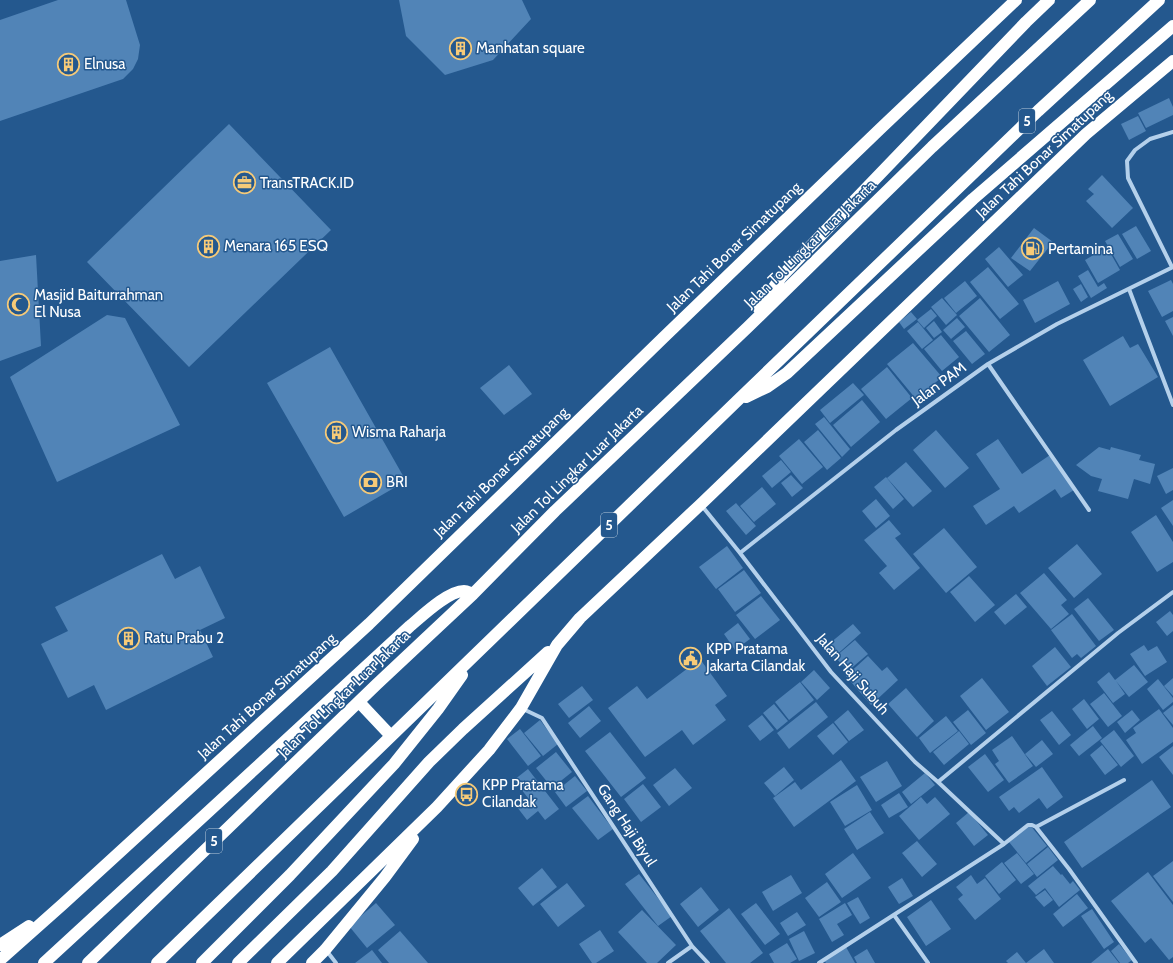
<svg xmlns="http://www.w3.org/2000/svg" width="1173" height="963" viewBox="0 0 1173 963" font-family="Cabin,sans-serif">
<rect width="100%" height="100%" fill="#24588e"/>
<!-- building -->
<path fill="#5184b7" d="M58 0H126L140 45 138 59 133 69 123 79 0 121V20Z
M399 0H522L531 19 493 60 445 75 406 36Z
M1169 98 1173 107V115L1146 128 1138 113Z
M1138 116 1146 131 1129 140 1121 124Z
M229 124 331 230 189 367 87 262Z
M1102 175 1133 208 1112 228 1086 201 1094 194 1088 189Z
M1136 226 1151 251 1137 259 1122 234Z
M1034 228 1053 242 1030 271 1011 258Z
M1118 234 1133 259 1120 267 1105 241Z
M999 247 1023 275 1008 287 985 259Z
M1107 247 1120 270 1098 283 1085 260Z
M36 255 41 346 0 361V261Z
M988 267 1019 304 1000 319 970 282Z
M1088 270 1098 287 1104 283 1107 288 1091 298 1078 276Z
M1171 280 1173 284V311L1162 317 1148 291Z
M965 281 977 296 956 313 944 298Z
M1058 281 1070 304 1035 323 1023 300Z
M1081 284 1088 297 1081 302 1073 289Z
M942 298 957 315 946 325 931 307Z
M980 298 1010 335 989 352 959 316Z
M931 309 937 316 924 328 917 320Z
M911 312 917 319 904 329 899 322Z
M107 315 125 318 180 425 57 482 10 377Z
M1173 317V336L1165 321Z
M957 318 965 327 951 339 943 330Z
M934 321 942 332 934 338 926 328Z
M918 322 933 340 922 349 907 331Z
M966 331 985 354 972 364 953 341Z
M941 335 959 357 942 371 924 349Z
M1123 336 1130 348 1138 344 1158 377 1110 406 1083 360Z
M913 343 942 377 916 399 887 364Z
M330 347 406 481 344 517 267 383Z
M509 365 532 394 504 415 480 388Z
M887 367 912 398 886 419 861 389Z
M853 383 864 395 830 423 820 410Z
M862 400 880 422 851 447 833 425Z
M824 417 850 449 842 457 815 424Z
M818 430 841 458 827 470 804 442Z
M936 430 969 468 945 488 913 450Z
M799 439 823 467 802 484 779 456Z
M998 439 1022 474 1050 455 1074 490 1061 498 1055 489 1019 513 1014 506 986 525 973 506 1000 489 976 454Z
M1099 447 1110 450 1111 447 1141 455 1139 460 1155 464 1150 484 1134 479 1128 499 1098 491 1102 479 1091 476 1076 465Z
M781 460 791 472 772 488 762 476Z
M906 462 932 491 913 507 887 478Z
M1173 468V490L1166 494 1157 476Z
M791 475 803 488 792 497 781 483Z
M886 477 904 499 893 509 874 487Z
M762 487 776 504 754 522 740 506Z
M876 499 890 516 876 528 862 511Z
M1173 500V526L1161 508Z
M736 503 756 526 746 535 726 511Z
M1156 515 1173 542V562L1157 572 1131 532Z
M889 520 901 534 895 538 920 568 894 590 879 573 887 566 864 540Z
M944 528 977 567 946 593 913 554Z
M1077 544 1102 574 1074 598 1048 568Z
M727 546 743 568 716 589 699 567Z
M162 554 175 579 200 566 225 618 200 630 213 657 106 710 94 685 68 698 41 644 68 631 55 607Z
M744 570 761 593 735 612 718 589Z
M1044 573 1067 600 1061 605 1069 614 1051 629 1020 593Z
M969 576 995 605 975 622 950 592Z
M1016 594 1027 607 1005 625 994 612Z
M761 596 780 620 755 639 736 615Z
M1088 598 1114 630 1099 641 1074 609Z
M1170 611 1173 615V631L1167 636 1156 622Z
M1072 614 1096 646 1081 658 1077 654 1072 658 1051 630Z
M738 623 750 639 735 650 724 634Z
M853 624 861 633 833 658 824 648Z
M855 640 868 654 848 671 835 657Z
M1144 645 1148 651 1157 646 1167 662 1145 676 1130 654Z
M1055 647 1071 667 1047 686 1032 666Z
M868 656 882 671 887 667 898 680 871 705 846 676Z
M700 659 727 696 715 705 726 720 693 745 682 730 645 757 608 708 637 686 647 699Z
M1134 665 1148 682 1129 697 1116 681 1125 694 1113 703 1097 682 1109 672 1115 680Z
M814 670 830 688 817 700 801 682Z
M982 678 1009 712 986 730 960 696Z
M1173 678V696L1164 686Z
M1158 679 1173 698V702L1163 710 1147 689Z
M800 682 814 700 789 720 775 702Z
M582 686 593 700 569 718 558 704Z
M906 688 934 721 917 737 888 704Z
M1104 693 1122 716 1108 727 1090 704Z
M1084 699 1099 719 1087 729 1072 709Z
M816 702 828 717 789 749 777 733Z
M774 704 788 721 777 730 763 713Z
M1173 705V725L1163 713Z
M589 706 601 721 580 738 568 723Z
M1159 709 1173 728V742L1142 764 1126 740 1136 733 1133 728Z
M848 710 864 730 849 741 834 722Z
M968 710 986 733 971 745 953 722Z
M1132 710 1140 720 1125 733 1117 722Z
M1052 711 1071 735 1059 745 1040 720Z
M762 715 774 730 760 741 748 726Z
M946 716 958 731 930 753 919 738Z
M540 720 558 744 543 756 524 733Z
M833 723 848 742 833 755 817 736Z
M1093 726 1102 738 1079 756 1070 745Z
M520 729 541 756 528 766 507 739Z
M1114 730 1134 756 1121 767 1100 741Z
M959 731 969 744 944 765 933 752Z
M610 732 646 778 621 797 585 751Z
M1012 736 1033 766 1009 783 995 764 999 761 992 750Z
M1042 740 1053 754 1036 767 1025 754Z
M1102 745 1118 765 1105 775 1090 755Z
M1173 746V775L1159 757Z
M556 752 572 772 552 788 536 768Z
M985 754 1004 780 988 792 968 767Z
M841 760 856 781 794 827 773 798 795 782 801 790Z
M887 761 902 786 876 802 860 777Z
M784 767 794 780 775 796 764 783Z
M1042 767 1063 797 1047 809 1039 798 1019 813 1014 807 1009 811 999 797Z
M675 768 692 788 669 806 653 785Z
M528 769 559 809 545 820 538 811 527 820 517 807 528 798 514 780Z
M925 773 935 785 911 804 902 792Z
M575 776 587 791 566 807 555 792Z
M1152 780 1171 807 1082 868 1064 842Z
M643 784 661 807 641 822 624 799Z
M857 785 872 810 845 826 830 802Z
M899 793 908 807 889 818 881 805Z
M588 796 613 829 598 840 572 808Z
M921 797 927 804 935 797 950 814 919 840 899 816Z
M870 812 884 833 857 850 844 829Z
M969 812 988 835 974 846 956 823Z
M1030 825 1047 846 1026 863 1009 842Z
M917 841 937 864 922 877 902 853Z
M1048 847 1058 860 1037 877 1027 864Z
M853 853 871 878 842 898 825 874Z
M1017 853 1034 874 1021 884 1004 863Z
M1173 861V902L1153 876Z
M1002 862 1016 880 999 894 985 876Z
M1053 866 1061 875 1062 874 1070 884 1073 881 1080 890 1059 907 1045 888 1036 895 1028 886Z
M542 868 557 887 533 906 518 888Z
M1148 872 1173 905V957L1169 960 1151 938 1145 943 1111 901Z
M639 874 672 916 658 926 625 884Z
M791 875 802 893 773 911 762 892Z
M971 875 977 884 985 878 1001 899 975 920 958 899 963 895 956 887Z
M902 878 913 896 899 904 888 887Z
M827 882 841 902 819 917 805 898Z
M567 883 585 906 558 927 540 904Z
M701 887 719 910 698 927 680 904Z
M1045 890 1053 900 1044 907 1035 897Z
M1077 894 1088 908 1063 927 1053 914Z
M858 897 870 918 860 924 847 903Z
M931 900 951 929 926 946 907 917Z
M376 903 395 925 367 948 349 926Z
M756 903 780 934 765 945 741 914Z
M845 903 852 915 837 924 844 935 832 942 819 919Z
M729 908 763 953 750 963H726L700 931Z
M1092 909 1114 942 1104 949 1081 916Z
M642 910 676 945 657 963H647L618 932Z
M797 912 806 925 788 936 780 923Z
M600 930 614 951 596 963H592L579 944Z
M400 931 428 963H389L378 950Z
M804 931 815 953 799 961 789 939Z
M787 943 797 959 790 963H774L769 954Z
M1119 944 1132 960 1128 963H1120L1111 951Z
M846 947 855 963H826L824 960Z
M867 949 875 963H857L854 957Z
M1044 949 1054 963H1026Z
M1108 949 1119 963H1091Z
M372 950 382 963H355Z
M1017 952 1026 963H1008L1006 961Z"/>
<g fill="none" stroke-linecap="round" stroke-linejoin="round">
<!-- street -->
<path stroke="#b4d0eb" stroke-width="4" d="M1172 267 1128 178 1127 161 1135 150 1150 139 1173 132
M1129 289 1173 405
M988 364 1089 510
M702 506 740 553 831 672 915 762 938 782 1004 844
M740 553 896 430 988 364 1057 324 1173 267
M523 709 542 718 692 946 708 963
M938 782 1118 633 1173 592
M1036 827 1124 780
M894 915 928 963
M326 950 336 963
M668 963 692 946
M819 963 1004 844 1028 825H1032L1036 827 1069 869 1136 963"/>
<!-- highway -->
<path stroke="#fff" stroke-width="12" d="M759 309 781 277 1026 22 1049 0
M746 397 767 387 787 373 973 199 1173 26
M359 702 391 736
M0 945 29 926
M0 960 63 904 369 624 664 337 880 129 1016 0
M44 963 410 626C422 616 448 591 464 591 467 591 470 593 473 594
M88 963 377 684 473 594 555 511 748 327 932 147 1090 0
M157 963 737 401 1038 111 1159 0
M202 963 290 875 394 764 438 709 462 675
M238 963 332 871 429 762 463 729 548 652
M277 963 437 807 489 750 521 708 557 645 580 618 700 505 1086 134 1173 61
M312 963 325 950 385 877 413 839"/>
</g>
<!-- icons -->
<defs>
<symbol id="building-ring" viewBox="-11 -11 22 22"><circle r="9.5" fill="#24588e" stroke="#f6ca78" stroke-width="1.5"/><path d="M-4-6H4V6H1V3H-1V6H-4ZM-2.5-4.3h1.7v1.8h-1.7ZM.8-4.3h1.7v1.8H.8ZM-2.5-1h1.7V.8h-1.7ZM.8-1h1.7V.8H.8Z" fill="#f6ca78"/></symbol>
<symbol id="office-ring" viewBox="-11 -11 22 22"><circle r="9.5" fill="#24588e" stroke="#f6ca78" stroke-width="1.5"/><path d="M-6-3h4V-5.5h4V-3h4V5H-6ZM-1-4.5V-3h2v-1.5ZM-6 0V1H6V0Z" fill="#f6ca78"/></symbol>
<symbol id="fuel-ring" viewBox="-11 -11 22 22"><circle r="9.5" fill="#24588e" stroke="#f6ca78" stroke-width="1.5"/><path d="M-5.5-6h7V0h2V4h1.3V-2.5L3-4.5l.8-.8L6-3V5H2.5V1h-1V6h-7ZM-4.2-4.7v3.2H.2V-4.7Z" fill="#f6ca78"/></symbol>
<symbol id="mosque-ring" viewBox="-11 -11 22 22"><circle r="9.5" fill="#24588e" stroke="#f6ca78" stroke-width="1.5"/><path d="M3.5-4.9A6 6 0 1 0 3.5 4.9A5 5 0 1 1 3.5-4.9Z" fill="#f6ca78"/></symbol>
<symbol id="bank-ring" viewBox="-11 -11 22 22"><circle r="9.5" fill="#24588e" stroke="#f6ca78" stroke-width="1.5"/><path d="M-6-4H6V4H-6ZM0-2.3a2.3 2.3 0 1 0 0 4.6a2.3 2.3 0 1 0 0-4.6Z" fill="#f6ca78"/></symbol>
<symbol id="civic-ring" viewBox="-11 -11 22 22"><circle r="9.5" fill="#24588e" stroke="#f6ca78" stroke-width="1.5"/><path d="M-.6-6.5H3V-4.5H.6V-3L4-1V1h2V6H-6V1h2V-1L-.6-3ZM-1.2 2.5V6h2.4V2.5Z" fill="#f6ca78"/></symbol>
<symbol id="bus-ring" viewBox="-11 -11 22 22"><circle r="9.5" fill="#24588e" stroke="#f6ca78" stroke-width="1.5"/><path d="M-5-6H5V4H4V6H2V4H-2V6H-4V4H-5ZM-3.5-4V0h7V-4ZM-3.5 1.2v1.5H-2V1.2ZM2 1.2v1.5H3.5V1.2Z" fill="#f6ca78"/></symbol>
</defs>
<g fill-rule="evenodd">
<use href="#building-ring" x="448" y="36" width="25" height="25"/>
<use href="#building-ring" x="56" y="52" width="25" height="25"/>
<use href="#office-ring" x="232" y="170" width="25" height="25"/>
<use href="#building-ring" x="196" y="234" width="25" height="25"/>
<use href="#fuel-ring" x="1020" y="236" width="25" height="25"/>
<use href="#mosque-ring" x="6" y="292" width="25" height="25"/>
<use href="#building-ring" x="324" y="420" width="25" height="25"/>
<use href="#bank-ring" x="358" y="470" width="25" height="25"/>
<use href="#building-ring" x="116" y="626" width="25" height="25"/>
<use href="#civic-ring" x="678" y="646" width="25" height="25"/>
<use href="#bus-ring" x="454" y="782" width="25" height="25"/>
</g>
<g text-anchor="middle" stroke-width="3" stroke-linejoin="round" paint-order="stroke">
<!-- shield labels -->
<g fill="#24588e" stroke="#bdcddd" stroke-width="1">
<rect x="1019" y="109" width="16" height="24" rx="3"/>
<rect x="601" y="513" width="16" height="24" rx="3"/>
<rect x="206" y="829" width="16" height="24" rx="3"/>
</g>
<g font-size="14" font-weight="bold" fill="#fff">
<text x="1027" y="126">5</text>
<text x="609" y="530">5</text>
<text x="214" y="846">5</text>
</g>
<!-- poi labels -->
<g font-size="15" fill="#fff" stroke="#24588e" text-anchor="start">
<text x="476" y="53">Manhatan square</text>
<text x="84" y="69">Elnusa</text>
<text x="260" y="188">TransTRACK.ID</text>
<text x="224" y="251">Menara 165 ESQ</text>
<text x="1048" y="254">Pertamina</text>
<text x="34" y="300">Masjid Baiturrahman<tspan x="34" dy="17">El Nusa</tspan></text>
<text x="352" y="437">Wisma Raharja</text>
<text x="386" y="487">BRI</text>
<text x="144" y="643">Ratu Prabu 2</text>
<text x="706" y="654">KPP Pratama<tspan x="706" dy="17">Jakarta Cilandak</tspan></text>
<text x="482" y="790">KPP Pratama<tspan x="482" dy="17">Cilandak</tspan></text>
</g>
<!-- street labels -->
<g font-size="15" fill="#fff" stroke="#24588e">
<text transform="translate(1044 154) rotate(-43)" y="5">Jalan Tahi Bonar Simatupang</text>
<text transform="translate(810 244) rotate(-44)" y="5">Jalan Tol Lingkar Luar Jakarta</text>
<text transform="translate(734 247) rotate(-44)" y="5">Jalan Tahi Bonar Simatupang</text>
<text transform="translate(939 384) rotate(-36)" y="5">Jalan PAM</text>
<text transform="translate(577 469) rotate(-44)" y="5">Jalan Tol Lingkar Luar Jakarta</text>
<text transform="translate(501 472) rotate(-44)" y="5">Jalan Tahi Bonar Simatupang</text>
<text transform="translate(853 674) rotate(49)" y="5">Jalan Haji Subuh</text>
<text transform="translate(344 694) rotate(-44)" y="5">Jalan Tol Lingkar Luar Jakarta</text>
<text transform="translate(267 696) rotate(-42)" y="5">Jalan Tahi Bonar Simatupang</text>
<text transform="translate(627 825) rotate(57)" y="5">Gang Haji Biyul</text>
</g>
</g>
</svg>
